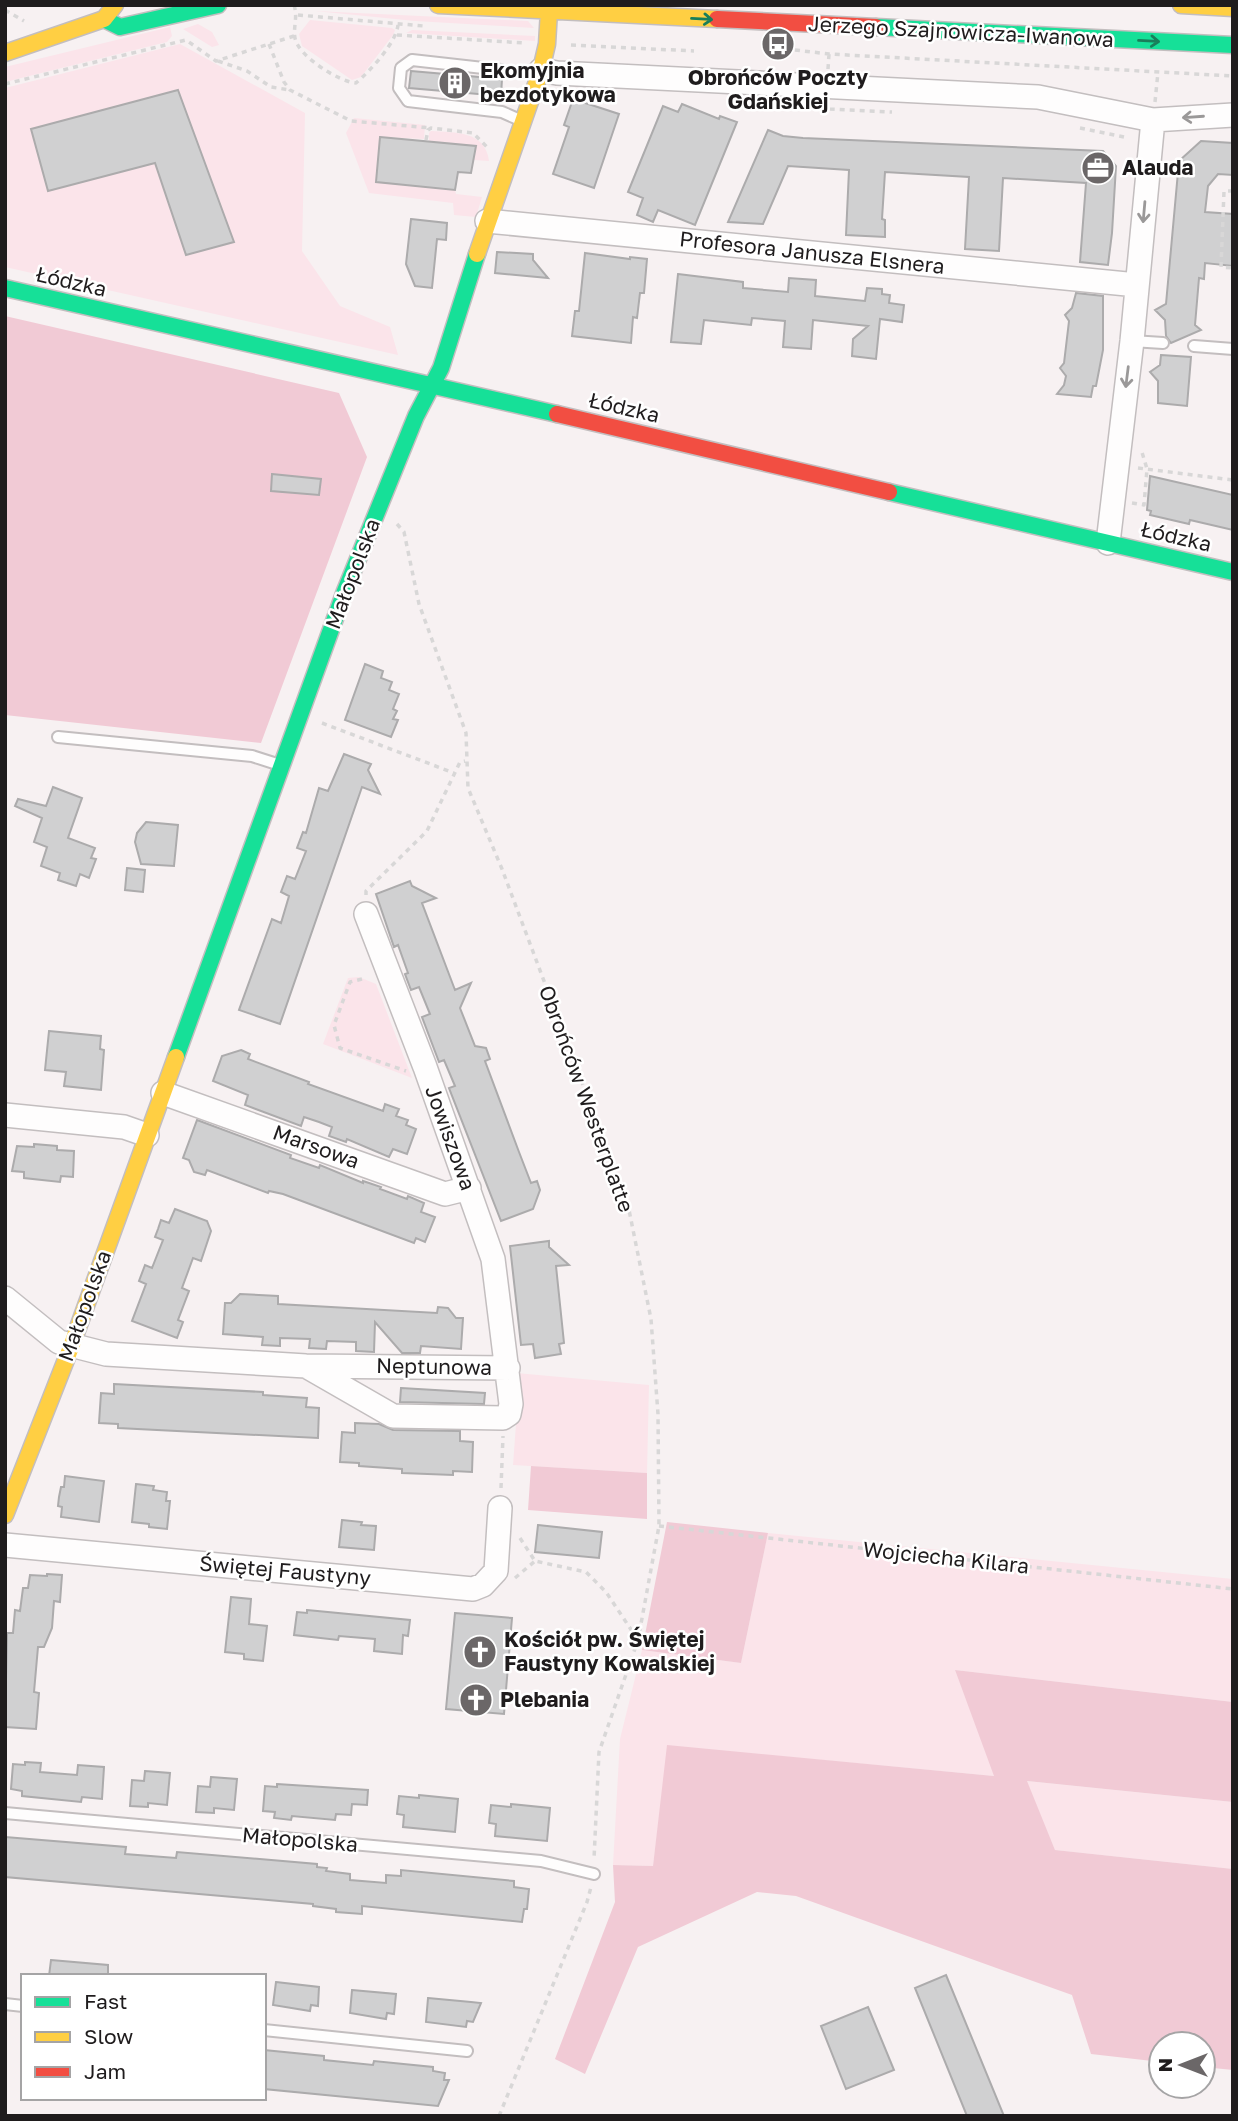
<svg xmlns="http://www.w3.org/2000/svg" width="1238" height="2121" viewBox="0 0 1238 2121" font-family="'Golos Text',sans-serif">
<rect width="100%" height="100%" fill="#f7f1f2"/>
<!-- green -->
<path fill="#fbe4ea" d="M315 11 528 21 534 28 415 21Z
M310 20 392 28 395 30 393 35 361 77 352 80 302 46 299 34Z
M198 24 212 32 219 45 212 47 183 29Z
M170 27 172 36 167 42 5 82V67Z
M412 30 535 36V41L406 33Z
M180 44 305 113 302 251 340 306 390 327 398 355 5 267V88Z
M354 118 425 125 424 139 381 137 376 182 455 190 456 194 482 197 476 217 454 215 453 203 369 193 346 133Z
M431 131C455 133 485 130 489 161L474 160 475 146 429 142V133Z
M359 977 376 984 412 1078 323 1044 348 978Z
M516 1373 649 1385 647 1473 513 1465 518 1397Z
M768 1533 1233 1579V1702L955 1670 995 1776 668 1746 653 1866 613 1865 620 1739 642 1650 741 1663Z
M1026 1781 1233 1802V1869L1055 1850Z"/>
<!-- forest -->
<path fill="#f1cad5" d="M5 316 339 393 367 457 261 743 5 715Z
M531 1466 647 1473V1519L528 1510Z
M667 1522 768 1533 741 1663 642 1650Z
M955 1670 1233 1702V1802L1027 1781 1055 1850 1233 1869V2070L1203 2067V2044H1161V2062L1091 2054 1072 1995 796 1896 757 1892 638 1947 585 2074 555 2059 615 1902 613 1865 653 1866 667 1745 994 1776Z"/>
<!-- building -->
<path fill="#d0d0d1" stroke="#acabac" stroke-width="2" d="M411 71 502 79 501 96 409 88Z
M178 90 234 242 186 255 155 163 48 191 31 129Z
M573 99 619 114 594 188 553 174 569 127 564 125Z
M682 104 719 119 720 116 737 122 695 225 658 210 653 222 637 215 643 198 628 192 663 106 678 112Z
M768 130 783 136 803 138 1103 151 1116 166 1112 233 1108 265 1080 262 1086 183 1003 178 999 251 965 249 969 177 885 172 882 219 885 220V237L846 235 849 170 788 166 763 224 728 222Z
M380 137 476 146 471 173 458 172 455 190 376 182Z
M1201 141 1233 143V175L1218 174 1208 186 1205 212 1233 214V266L1205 263 1204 279 1199 278 1195 325 1201 330 1171 343 1166 336 1165 320 1155 310 1166 304 1179 161Z
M411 219 447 223 446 240 437 239 432 288 415 286 406 264Z
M497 252 533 254V260L548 278 495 273Z
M585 253 630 259V257L647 259 644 293H640L637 318 633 317 631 343 572 336 575 311H579Z
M678 274 743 282V288L788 292 789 278 816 280 815 296 865 301 867 288 882 289V294L890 295 889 303 904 305 902 322 880 319 876 359 852 356 853 339 868 326 813 320 811 349 783 347 785 321 752 318 751 325 704 320 701 344 671 342Z
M1076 293 1103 296V350L1096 386H1093L1091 397 1057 394 1064 385 1066 376 1060 368 1064 363 1069 321 1065 315 1072 308Z
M1161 355 1191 357 1187 406 1158 403V381L1150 372 1160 365Z
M272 474 321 479 319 495 271 491Z
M1150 476 1233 495V530L1190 520 1189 524 1150 515 1151 511 1147 510Z
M365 664 383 671 381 678 392 682 389 690 399 694 393 709 397 711 393 719 398 720 391 737 345 720Z
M344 754 371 764 368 770 380 794 362 787 280 1024 239 1010 272 919 281 923 289 896 281 892 287 876 295 879 306 851 297 848 303 832 306 833 319 788 328 791Z
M53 787 82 798 68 838 95 848 91 858 96 859 89 878 80 874 76 886 58 880 60 873 41 866 47 847 34 842 42 818 15 806 18 799 46 806Z
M146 822 178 825 174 866 141 864 135 842 137 833Z
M127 868 145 870 143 892 125 890Z
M410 881 412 886 436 898 422 903 455 990 471 983 460 1008 475 1046 486 1048 490 1059 485 1061 519 1152 531 1183 537 1181 540 1190 533 1209 501 1221 449 1088 455 1086 444 1060 439 1062 422 1017 430 1014 419 987 411 990 405 974 408 973 398 945 394 947 376 894Z
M49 1031 101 1036 100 1049 104 1050 101 1090 64 1086 66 1072 45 1070Z
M241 1050 250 1054 248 1059 309 1082 308 1084 383 1111 385 1104 399 1109 396 1116 408 1120 406 1125 416 1129 407 1154 393 1149 389 1157 347 1139 346 1142 329 1136 332 1127 319 1122 304 1117 301 1126 245 1105 248 1095 213 1081 222 1056Z
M197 1120 291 1155 290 1158 319 1168 320 1165 363 1183V1181L381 1187 380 1189 407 1199 408 1196 424 1203 421 1212 435 1217 425 1242 416 1238 414 1243 283 1194 269 1191 268 1193 207 1170 205 1175 194 1172 189 1160 183 1158Z
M34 1144 57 1146V1150L74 1151 73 1177 61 1176 60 1182 24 1178V1172L12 1171 17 1146 34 1147Z
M175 1209 207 1221 211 1231 201 1261 193 1258 182 1288 189 1291 178 1320 183 1322 177 1338 132 1321 146 1284 139 1281 145 1265 152 1268 163 1240 155 1237 158 1229 161 1220 169 1223Z
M549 1241V1247L569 1265 556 1266 564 1343 559 1344 561 1354 535 1358 533 1344 521 1345 510 1246Z
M240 1294 278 1296V1304L437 1313 438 1307 448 1308 456 1318H463L461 1349 421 1346 420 1353H402L375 1322 374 1352 356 1351V1342L327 1341 326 1349 309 1348 310 1339 280 1338V1346L262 1345 263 1337 223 1334 225 1303H231Z
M114 1384 263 1392V1395L307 1398 306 1407 319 1408 318 1438 118 1428V1424L99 1423 101 1393 114 1394Z
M401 1388 485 1393 484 1404 400 1402Z
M355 1423 379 1424 393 1430 460 1431V1441L473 1442 472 1472 453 1471V1475L402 1473V1469L359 1466V1463L340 1462 342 1432 355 1433Z
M65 1476 104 1481 99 1522 61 1517 62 1507 58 1506 59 1497 61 1487H64Z
M136 1484 154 1486 153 1490 167 1492 166 1501H170L167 1529 149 1527V1524L132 1522Z
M342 1520 362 1522 361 1525 376 1526 374 1550 339 1547Z
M538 1525 602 1532 599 1558 535 1552Z
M47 1574 62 1575 60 1602 54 1601 52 1628 44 1647H38L34 1692 39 1693 36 1729 5 1727 7 1633H13L15 1610 20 1611 23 1588H28L30 1575 47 1576Z
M231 1597 251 1599 249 1624 267 1626 263 1661 244 1659V1654L225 1652Z
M307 1610 410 1620 408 1636 403 1635 402 1654 374 1651 375 1639 339 1636 338 1640 294 1635 297 1612 307 1613Z
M455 1613 512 1618 504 1714 446 1709Z
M25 1762 41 1763 40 1772 77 1775 78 1765 104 1767 102 1799 82 1797 81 1802 22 1796V1791L11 1789 13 1764 25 1765Z
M145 1771 170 1773 167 1805 148 1803V1807L130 1806 132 1780 144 1781Z
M211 1777 237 1779 234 1810 214 1808V1813L196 1812 198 1786 210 1787Z
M277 1784 368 1790 367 1805 352 1804 351 1815 336 1814 335 1820 292 1816 291 1820 274 1818 275 1812 263 1811 265 1786 277 1787Z
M419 1795 458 1799 455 1832 403 1827 404 1815 397 1814 399 1796 419 1798Z
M511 1804 550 1808 547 1841 495 1836 496 1824 489 1823 491 1805 511 1807Z
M5 1837 126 1847 125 1854 176 1858 177 1852 317 1864V1867L327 1868 326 1871 350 1874V1880L386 1883V1875L401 1876V1870L514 1881V1887L529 1889 527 1909H524L522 1922 362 1906V1914L336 1912V1909L313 1906V1904L5 1877Z
M51 1960 108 1965V1976H49Z
M946 1975 1004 2116H967L915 1988Z
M276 1982 319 1987 318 2006 311 2005 310 2011 273 2005Z
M352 1990 396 1994 394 2014 387 2013 386 2019 350 2013Z
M428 1998 471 2002 481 2003 473 2022 467 2021 466 2027 426 2022Z
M868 2007 894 2070 846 2089 821 2026Z
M264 2050 324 2056V2060L373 2065 374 2061 433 2067V2071L445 2073 444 2080H449L438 2106 264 2089Z"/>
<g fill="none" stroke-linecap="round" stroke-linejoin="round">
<defs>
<path id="lane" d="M501 70 412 60 401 68 399 88 408 101 502 112 520 120
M1132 341 1163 343
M1194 346 1233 349
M58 737 252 756 280 765
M5 1813 541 1861 594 1874
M5 2004 23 2006
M264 2030 467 2051"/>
<path id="street" d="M541 70 557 73 1038 97 1153 120 1233 115
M487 221 1137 285
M1108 543 1132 341 1153 120
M163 1093 445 1194 469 1188
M5 1115 124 1127 147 1135
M5 1298 59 1342 106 1354 306 1366 508 1368
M306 1366 393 1416 503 1418 509 1414 511 1404 493 1259 425 1067 366 914
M5 1545 473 1589 483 1585 496 1571 500 1508"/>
<path id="fast" d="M104 19 120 27 218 5
M876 27 1233 45
M5 288 557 414
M889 492 1233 572
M176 1057 345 591 416 416 441 368 477 254"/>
<path id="slow" d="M438 5 717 19
M1181 5 1233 8
M5 53 104 19 115 5
M477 254 541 70 547 44 549 11
M5 1515 71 1347 176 1057"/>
<path id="jam" d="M717 19 876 27
M557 414 889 492"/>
</defs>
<!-- lane casing -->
<use href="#lane" stroke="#c3bebf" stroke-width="14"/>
<!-- street casing -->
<use href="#street" stroke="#c3bebf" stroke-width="26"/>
<!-- fast casing -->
<use href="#fast" stroke="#c3bebf" stroke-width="19"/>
<!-- slow casing -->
<use href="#slow" stroke="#c3bebf" stroke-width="19"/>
<!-- jam casing -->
<use href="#jam" stroke="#c3bebf" stroke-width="19"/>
<!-- path -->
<path stroke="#d8d7d7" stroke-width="3.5" stroke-dasharray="5 5" stroke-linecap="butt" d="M294 5C298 17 293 27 295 38 298 56 339 82 356 83 370 71 396 43 398 25
M5 10 24 21
M298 15 424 26
M397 35 525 43
M269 44 284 82 290 90 351 121 431 128
M571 45 694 51
M795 50 829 54 1233 76
M218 61 247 71 271 87 290 90
M828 69 829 54
M5 84 186 40 216 61 294 36
M1155 102 1158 72
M763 104 762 106 892 112
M1080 128 1124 137
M426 140 428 130 431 128 473 133 488 148
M1233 191H1224L1221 267 1233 268
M1138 468 1233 480
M1132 503 1144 505 1147 469 1141 449
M397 524 404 532 419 604 466 733 468 788 502 869 628 1205 651 1319 658 1414 659 1526 638 1640 599 1752 594 1859
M322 723 454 773
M366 895V891L427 831 460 762 465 761
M362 979 350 982 334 1025 340 1048 406 1071
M501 1488 503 1436
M659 1526 1233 1589
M520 1538 535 1561 586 1572 606 1592 638 1640
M515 1578 535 1561
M499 2116 587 1902 591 1887"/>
<!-- lane -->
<use href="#lane" stroke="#fefdfd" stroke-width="10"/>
<!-- street -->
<use href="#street" stroke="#fefdfd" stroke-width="23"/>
<!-- fast -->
<use href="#fast" stroke="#16e098" stroke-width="16"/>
<!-- slow -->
<use href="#slow" stroke="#ffcf43" stroke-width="16"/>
<!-- jam -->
<use href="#jam" stroke="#f24e42" stroke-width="16"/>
</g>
<!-- one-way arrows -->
<defs><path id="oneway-shaft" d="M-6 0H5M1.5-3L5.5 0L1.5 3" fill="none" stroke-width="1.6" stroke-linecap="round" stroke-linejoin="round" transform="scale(1.75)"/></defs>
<g stroke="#1a7e5a">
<use href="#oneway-shaft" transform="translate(702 19) rotate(3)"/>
<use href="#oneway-shaft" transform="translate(1149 41) rotate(3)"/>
</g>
<g stroke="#9a9898">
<use href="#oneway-shaft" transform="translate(1193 117) rotate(176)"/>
<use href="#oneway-shaft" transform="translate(1144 212) rotate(95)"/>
<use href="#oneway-shaft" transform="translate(1127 377) rotate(97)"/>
</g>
<!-- icons -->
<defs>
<symbol id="bus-disc" viewBox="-11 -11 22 22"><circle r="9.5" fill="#6b6768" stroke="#fff"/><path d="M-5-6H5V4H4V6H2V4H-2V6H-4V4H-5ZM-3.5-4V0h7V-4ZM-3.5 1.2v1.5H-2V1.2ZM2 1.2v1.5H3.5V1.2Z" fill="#fff"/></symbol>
<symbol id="building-disc" viewBox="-11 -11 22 22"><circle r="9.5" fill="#6b6768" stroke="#fff"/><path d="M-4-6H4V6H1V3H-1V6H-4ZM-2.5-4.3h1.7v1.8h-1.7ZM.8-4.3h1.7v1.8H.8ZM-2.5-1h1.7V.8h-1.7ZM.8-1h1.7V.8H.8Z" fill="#fff"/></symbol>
<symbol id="office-disc" viewBox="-11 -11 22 22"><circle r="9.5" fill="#6b6768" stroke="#fff"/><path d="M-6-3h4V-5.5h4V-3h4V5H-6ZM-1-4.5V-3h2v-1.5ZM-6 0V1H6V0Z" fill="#fff"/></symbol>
<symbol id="church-disc" viewBox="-11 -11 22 22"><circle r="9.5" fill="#6b6768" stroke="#fff"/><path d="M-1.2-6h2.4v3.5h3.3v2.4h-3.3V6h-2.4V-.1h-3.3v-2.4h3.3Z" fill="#fff"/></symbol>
</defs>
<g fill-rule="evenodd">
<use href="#bus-disc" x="759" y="25" width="38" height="38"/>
<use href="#building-disc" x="436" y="64" width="38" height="38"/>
<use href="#office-disc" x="1079" y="149" width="38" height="38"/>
<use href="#church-disc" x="461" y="1633" width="38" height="38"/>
<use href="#church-disc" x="457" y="1681" width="38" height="38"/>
</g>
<g text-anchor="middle" stroke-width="5" stroke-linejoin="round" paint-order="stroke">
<!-- street labels -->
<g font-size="21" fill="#1f1c1d" stroke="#fff">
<text transform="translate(961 32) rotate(3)" y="7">Jerzego Szajnowicza-Iwanowa</text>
<text transform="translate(812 253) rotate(6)" y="7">Profesora Janusza Elsnera</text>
<text transform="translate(71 282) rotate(13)" y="7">Łódzka</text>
<text transform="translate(624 408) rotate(13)" y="7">Łódzka</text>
<text transform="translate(1176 537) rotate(13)" y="7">Łódzka</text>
<text transform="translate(353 574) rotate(-69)" y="7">Małopolska</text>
<text transform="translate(586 1099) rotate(70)" y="7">Obrońców Westerplatte</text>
<text transform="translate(450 1138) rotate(70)" y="7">Jowiszowa</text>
<text transform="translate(316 1147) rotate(20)" y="7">Marsowa</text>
<text transform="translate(85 1306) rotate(-70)" y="7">Małopolska</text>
<text transform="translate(434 1367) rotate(1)" y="7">Neptunowa</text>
<text transform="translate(946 1558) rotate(6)" y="7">Wojciecha Kilara</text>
<text transform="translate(285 1571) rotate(5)" y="7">Świętej Faustyny</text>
<text transform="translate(300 1840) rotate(5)" y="7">Małopolska</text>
</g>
<!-- poi labels -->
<g font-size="21" font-weight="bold" fill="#1f1c1d" stroke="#fff" text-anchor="start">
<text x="480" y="78">Ekomyjnia<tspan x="480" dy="24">bezdotykowa</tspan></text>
<text x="778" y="85" text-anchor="middle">Obrońców Poczty<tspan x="778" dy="24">Gdańskiej</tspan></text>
<text x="1122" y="175">Alauda</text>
<text x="504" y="1647">Kościół pw. Świętej<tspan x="504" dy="24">Faustyny Kowalskiej</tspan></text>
<text x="500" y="1707">Plebania</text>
</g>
</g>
<!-- border -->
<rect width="1238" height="2121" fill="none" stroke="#1f1c1d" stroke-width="14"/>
<!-- legend -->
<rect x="21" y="1974" width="245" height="126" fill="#ffffff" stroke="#a5a4a5" stroke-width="2"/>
<rect x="35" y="1997" width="35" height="10" fill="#16e098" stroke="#a5a4a5" stroke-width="2"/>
<text x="84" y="2009" font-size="21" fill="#1f1c1d">Fast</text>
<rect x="35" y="2032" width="35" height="10" fill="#ffcf43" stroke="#a5a4a5" stroke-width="2"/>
<text x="84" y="2044" font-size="21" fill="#1f1c1d">Slow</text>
<rect x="35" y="2067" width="35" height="10" fill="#f24e42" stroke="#a5a4a5" stroke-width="2"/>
<text x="84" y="2079" font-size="21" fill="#1f1c1d">Jam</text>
<!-- north arrow -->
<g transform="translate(1182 2065) rotate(270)"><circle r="33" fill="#ffffff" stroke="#a5a4a5" stroke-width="2"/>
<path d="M0-5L12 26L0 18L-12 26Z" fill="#6b6768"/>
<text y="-10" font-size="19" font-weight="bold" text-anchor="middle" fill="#1f1c1d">N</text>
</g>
</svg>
